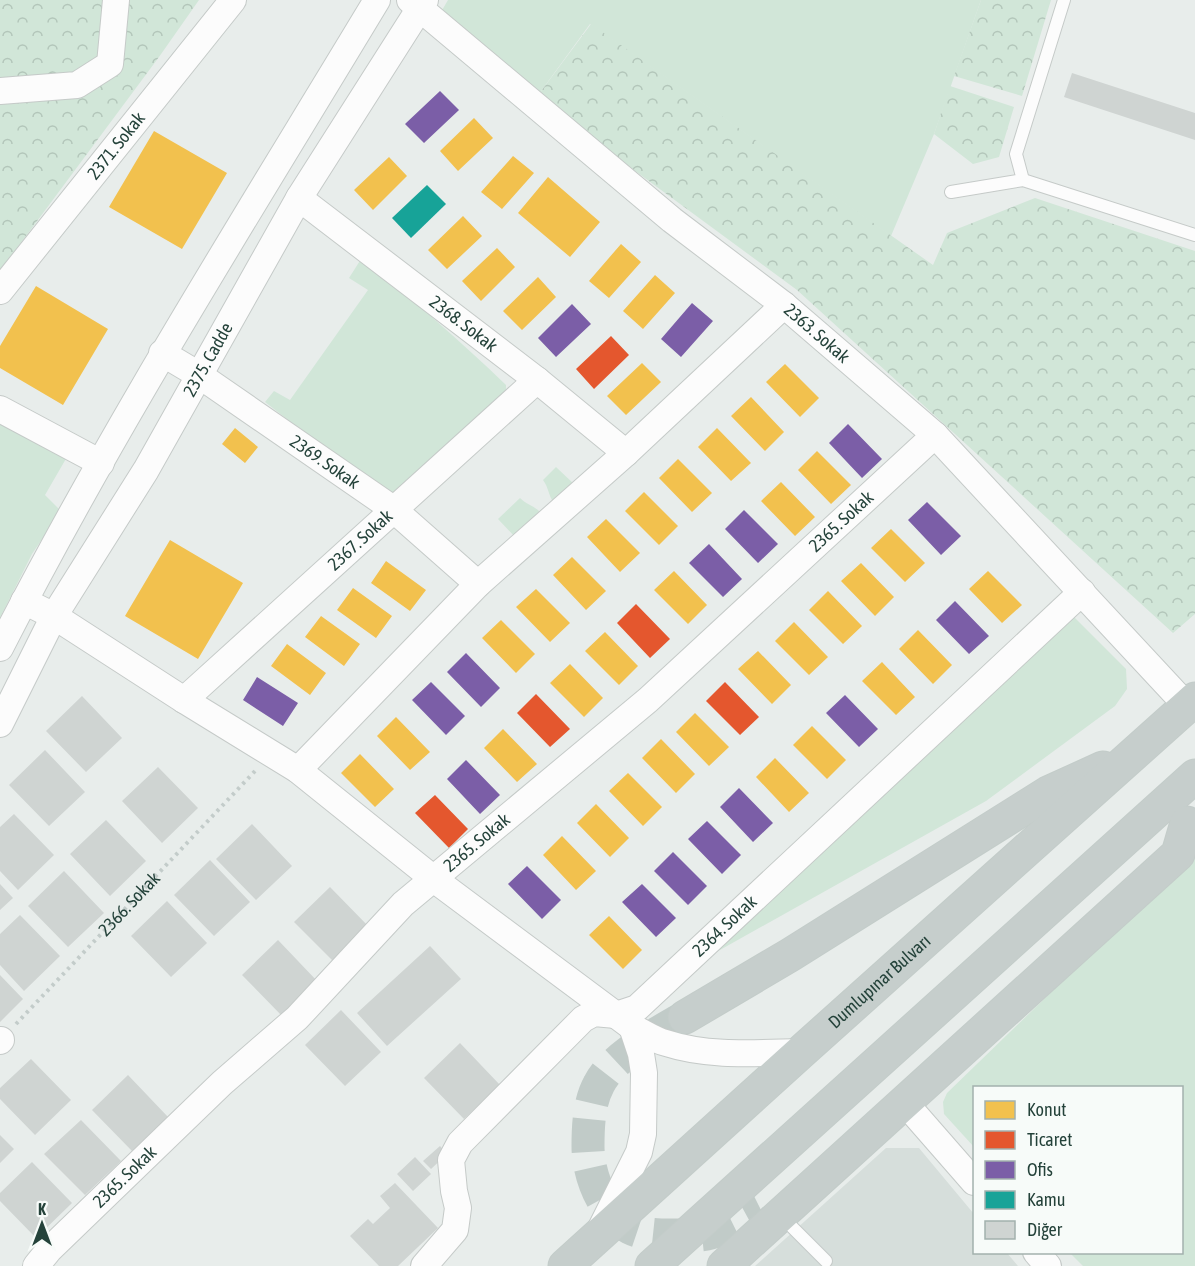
<svg xmlns="http://www.w3.org/2000/svg" width="1195" height="1266" viewBox="0 0 1195 1266" font-family="'Asap Condensed',sans-serif">
<defs>
<pattern id="forest-crowns" width="20" height="18" patternUnits="userSpaceOnUse" patternTransform="scale(1.5)"><rect width="20" height="18" fill="#d1e6d8"/><path d="M2 6a3 3 0 1 1 6 0M12 15a3 3 0 1 1 6 0" fill="none" stroke="#b3c6ba"/></pattern>
</defs>
<rect width="100%" height="100%" fill="#e8edeb"/>
<!-- built -->
<path fill="#d6dedb" d="M886 1148H919L974 1214V1252L1007 1253 1018 1266H755Z"/>
<!-- green -->
<path fill="#d1e6d8" d="M448 0H981L934 134 891 236 590 24 536 98 441 12Z
M363 256C410 299 460 340 506 385V398L388 498 265 402 274 391 290 400 368 290 349 278Z
M0 422 67 457 45 495 61 511 32 554 0 618Z
M556 467 575 485 554 503C548 495 549 488 543 480Z
M520 498C527 505 535 506 541 513L515 537 498 519Z
M1072 615 1126 669 1127 689 1115 706 986 801 695 964Z
M1195 853V1266H1083L1070 1253 1182 1252V1088H974V1147L944 1114 943 1102 947 1093Z"/>
<!-- forest -->
<path fill="url(#forest-crowns)" d="M0 0H199L159 57 0 271Z
M981 0H1051L1022 96 954 76Z
M591 24 933 265 947 233 1035 198 1195 251V614L1173 633 797 290 536 98Z
M950 86 1014 107 999 157 973 164 934 134Z"/>
<!-- homes -->
<path fill="#f2c14e" d="M474 118 493 138 458 171 440 151Z
M154 131 227 173 182 249 109 207Z
M513 156 534 173 502 209 481 192Z
M389 157 407 176 373 210 354 190Z
M548 177 600 222 570 257 518 213Z
M463 216 482 236 447 269 428 250Z
M621 244 641 262 609 298 589 281Z
M497 248 515 267 481 301 462 281Z
M655 275 675 293 643 329 623 311Z
M538 277 556 297 522 330 503 311Z
M36 286 108 329 63 405 0 368V346Z
M642 363 661 382 626 415 607 396Z
M785 364 819 398 800 417 766 382Z
M751 397 784 432 765 451 731 416Z
M235 428 258 447 245 463 222 444Z
M717 428 751 463 731 481 698 447Z
M817 451 851 485 831 504 798 470Z
M678 459 712 493 692 512 659 478Z
M781 482 815 517 795 536 761 501Z
M644 492 678 526 659 545 625 511Z
M606 519 640 553 620 572 587 537Z
M891 529 925 563 905 582 871 548Z
M170 540 243 583 198 659 125 616Z
M572 557 606 591 586 610 553 575Z
M386 561 426 590 410 611 371 583Z
M861 563 894 597 875 616 841 581Z
M674 571 707 605 688 624 654 590Z
M988 571 1022 605 1002 623 969 589Z
M353 588 392 616 376 638 337 610Z
M536 589 570 623 550 642 516 607Z
M828 591 862 626 843 644 809 610Z
M321 616 360 644 344 666 305 637Z
M501 620 535 654 516 673 482 638Z
M794 622 828 657 809 675 775 641Z
M918 630 952 665 933 684 899 649Z
M605 632 638 666 619 685 585 651Z
M287 644 326 673 310 695 271 666Z
M758 651 791 685 772 704 738 669Z
M882 662 915 697 896 715 862 681Z
M570 664 603 698 584 717 550 683Z
M695 713 729 747 709 766 676 732Z
M396 717 430 752 410 770 377 736Z
M812 726 846 760 827 779 793 745Z
M503 729 537 764 517 782 484 748Z
M661 739 695 774 676 793 642 758Z
M360 754 394 789 375 807 341 773Z
M775 758 809 793 789 812 756 777Z
M628 773 662 807 643 826 609 791Z
M596 804 629 838 610 857 577 823Z
M562 836 596 871 576 890 543 855Z
M609 916 642 950 623 969 589 935Z"/>
<!-- shops -->
<path fill="#e4572e" d="M611 336 629 355 594 389 576 369Z
M636 604 670 639 650 658 617 623Z
M725 682 759 717 740 735 706 701Z
M536 694 570 729 550 747 517 713Z
M435 795 468 829 449 848 415 813Z"/>
<!-- offices -->
<path fill="#7b5ea7" d="M440 91 459 110 424 143 405 124Z
M692 303 713 321 681 357 661 339Z
M572 304 591 324 556 357 538 338Z
M848 424 882 459 862 478 829 443Z
M927 502 961 536 941 555 908 520Z
M744 510 778 544 758 563 725 529Z
M709 544 742 579 723 597 689 563Z
M955 601 989 636 969 654 936 620Z
M466 653 500 688 481 707 447 672Z
M257 677 298 703 283 726 243 700Z
M431 682 465 716 446 735 412 700Z
M845 695 878 729 859 747 826 713Z
M466 760 500 795 480 814 447 779Z
M739 788 773 823 753 842 720 807Z
M707 821 741 855 722 874 688 839Z
M673 852 707 886 688 905 654 871Z
M527 866 561 900 542 919 508 884Z
M642 884 676 918 656 937 622 902Z"/>
<!-- public -->
<path fill="#17a398" d="M427 185 446 204 411 238 392 218Z"/>
<!-- building -->
<path fill="#cfd4d2" d="M1072 73 1195 113V140L1064 97Z
M82 696 122 738 86 772 46 731Z
M45 750 85 792 49 826 9 785Z
M158 767 198 808 162 843 122 801Z
M14 814 54 855 18 890 0 871V827Z
M106 820 146 861 110 896 70 854Z
M252 824 292 866 256 900 216 859Z
M210 860 250 902 214 936 174 895Z
M64 871 104 913 68 947 28 906Z
M0 884 13 898 0 910Z
M330 887 371 929 335 963 294 922Z
M167 901 207 943 171 977 131 936Z
M20 915 60 956 24 991 0 965V934Z
M278 940 318 982 282 1016 242 975Z
M430 946 461 979 387 1046 357 1013Z
M0 975 23 999 0 1022Z
M341 1010 381 1052 345 1086 305 1045Z
M460 1043 500 1085 464 1119 424 1078Z
M31 1059 71 1100 35 1135 0 1099V1088Z
M128 1075 168 1117 132 1151 92 1110Z
M81 1120 121 1161 85 1195 44 1154Z
M0 1135 14 1149 0 1163Z
M440 1146 447 1154 431 1169 423 1161Z
M415 1157 431 1174 413 1191 397 1174Z
M32 1162 72 1203 36 1238 0 1201V1193Z
M395 1183 438 1228 398 1266H379L350 1236 368 1219 373 1224 390 1208 380 1196Z"/>
<g fill="none" stroke-linecap="round" stroke-linejoin="round">
<!-- trunk-tunnel -->
<path stroke="#c1cbc8" stroke-width="33" stroke-dasharray="33 16" stroke-linecap="butt" d="M685 1017C658 1033 614 1055 599 1084 589 1102 588 1126 588 1146 588 1175 603 1214 630 1228 646 1236 663 1235 679 1235 690 1235 701 1236 711 1233 729 1229 745 1218 761 1210"/>
<defs>
<path id="service" d="M1023 180 1016 154 1064 0
M951 192 1023 180 1195 235
M780 1215 826 1261"/>
<g id="minor">
<path id="s2" d="M410 0 672 220 784 305 935 435 1187 706"/>
<path d="M0 91 77 85 110 64 116 0"/>
<path id="s3" d="M299 198 537 380 626 453"/>
<path id="s4" d="M0 291 233 0"/>
<path id="s5" d="M162 353 199 375 393 509 478 584"/>
<path d="M0 409 101 463"/>
<path d="M24 601 54 616 184 700 298 770 435 880 632 1027C643 1032 654 1040 666 1043 709 1057 756 1053 801 1052"/>
<path d="M0 648C114 425 248 214 377 0"/>
<path id="s6" d="M184 700 537 380"/>
<path id="s7" d="M0 724 54 616 146 470 299 198 425 0"/>
<path d="M298 770 478 584 626 453 784 305"/>
<path d="M0 1041 1 1040"/>
<path d="M905 1103 974 1182"/>
<path d="M601 1228 639 1152 643 1134 644 1073 641 1054 632 1027"/>
<path d="M1036 1252 1048 1266"/>
<path id="s8" d="M36 1266 49 1250 222 1083 297 1018 403 904 648 700 935 435"/>
<path id="s9" d="M424 1266 455 1230 458 1208 454 1191 451 1160 460 1143 583 1019 594 1013 616 1015 637 1008 1082 592"/>
</g>
<g id="trunk">
<path d="M685 1017 790 955 1048 793 1103 768"/>
<path id="s10" d="M565 1266 801 1052 1195 699"/>
<path d="M652 1266 1195 776"/>
<path d="M724 1266 1178 854 1187 823"/>
</g>
</defs>
<!-- service casing -->
<use href="#service" stroke="#c5cac8" stroke-width="14"/>
<!-- minor casing -->
<use href="#minor" stroke="#c5cac8" stroke-width="28"/>
<!-- trunk casing -->
<use href="#trunk" stroke="#c3ccc9" stroke-width="35"/>
<!-- path -->
<path stroke="#c3ccca" stroke-width="4" stroke-dasharray="3 4.5" stroke-linecap="butt" id="s1" d="M16 1024 256 770"/>
<!-- service -->
<use href="#service" stroke="#fcfcfc" stroke-width="12"/>
<!-- minor -->
<use href="#minor" stroke="#fcfcfc" stroke-width="26"/>
<!-- trunk -->
<use href="#trunk" stroke="#c6cecc" stroke-width="33"/>
</g>
<g text-anchor="middle" stroke-width="6" stroke-linejoin="round" paint-order="stroke">
<!-- street labels -->
<g font-size="18" fill="#24423a" stroke="#f7fbf9">
<text dy="6" stroke="none"><textPath href="#s4" startOffset="186">2371. Sokak</textPath></text>
<text dy="6" stroke="none"><textPath href="#s3" startOffset="207">2368. Sokak</textPath></text>
<text dy="6" stroke="none"><textPath href="#s2" startOffset="526">2363. Sokak</textPath></text>
<text dy="6" stroke="none"><textPath href="#s7" startOffset="420">2375. Cadde</textPath></text>
<text dy="6" stroke="none"><textPath href="#s5" startOffset="196">2369. Sokak</textPath></text>
<text dy="6" stroke="none"><textPath href="#s8" startOffset="1098">2365. Sokak</textPath></text>
<text dy="6" stroke="none"><textPath href="#s6" startOffset="238">2367. Sokak</textPath></text>
<text dy="6" stroke="none"><textPath href="#s8" startOffset="612">2365. Sokak</textPath></text>
<text dy="6" stroke="none"><textPath href="#s1" startOffset="165">2366. Sokak</textPath></text>
<text dy="6" stroke="none"><textPath href="#s9" startOffset="489">2364. Sokak</textPath></text>
<text dy="6" stroke="none"><textPath href="#s10" startOffset="424">Dumlupınar Bulvarı</textPath></text>
<text dy="6" stroke="none"><textPath href="#s8" startOffset="126">2365. Sokak</textPath></text>
</g>
</g>
<!-- legend -->
<rect x="973" y="1086" width="210" height="168" fill="#f7fbf9" stroke="#a3b1ad" stroke-width="1.5"/>
<rect x="985" y="1101" width="30" height="18" fill="#f2c14e" stroke="#a3b1ad" stroke-width="1.5"/>
<text x="1027" y="1116" font-size="18" fill="#24423a">Konut</text>
<rect x="985" y="1131" width="30" height="18" fill="#e4572e" stroke="#a3b1ad" stroke-width="1.5"/>
<text x="1027" y="1146" font-size="18" fill="#24423a">Ticaret</text>
<rect x="985" y="1161" width="30" height="18" fill="#7b5ea7" stroke="#a3b1ad" stroke-width="1.5"/>
<text x="1027" y="1176" font-size="18" fill="#24423a">Ofis</text>
<rect x="985" y="1191" width="30" height="18" fill="#17a398" stroke="#a3b1ad" stroke-width="1.5"/>
<text x="1027" y="1206" font-size="18" fill="#24423a">Kamu</text>
<rect x="985" y="1221" width="30" height="18" fill="#cfd4d2" stroke="#a3b1ad" stroke-width="1.5"/>
<text x="1027" y="1236" font-size="18" fill="#24423a">Diğer</text>
<!-- north arrow -->
<g transform="translate(42 1224)" stroke="#f7fbf9" stroke-width="4.5" paint-order="stroke">
<path d="M0-4.5L10 22L0 15L-10 22Z" fill="#24423a"/>
<text y="-9" font-size="16" font-weight="bold" text-anchor="middle" fill="#24423a">K</text>
</g>
</svg>
